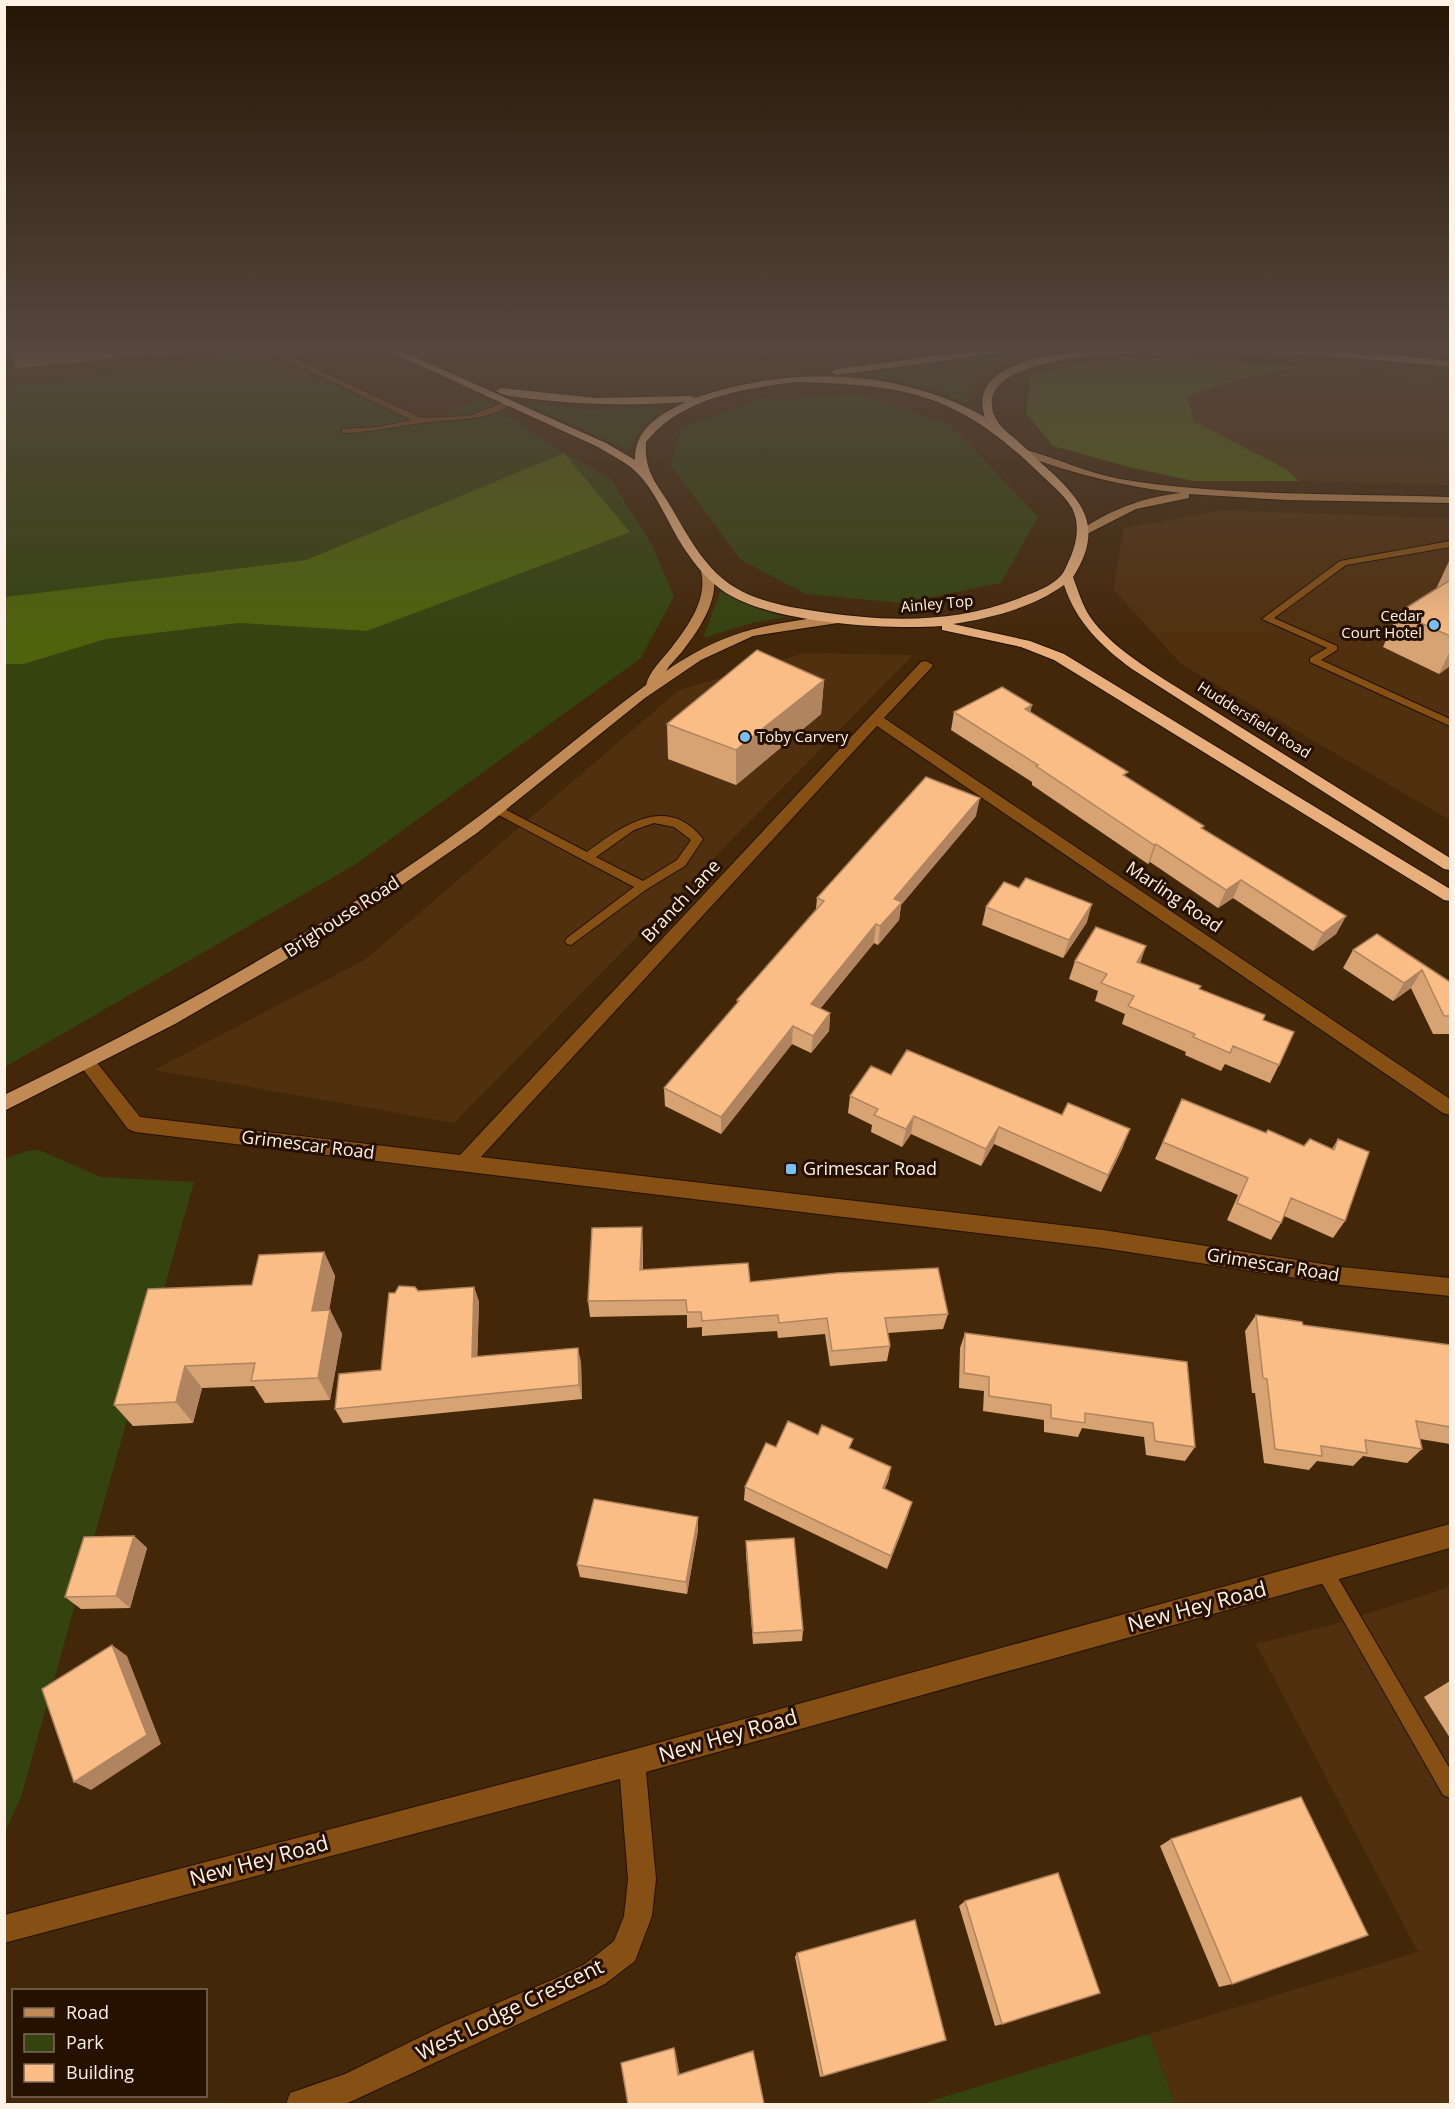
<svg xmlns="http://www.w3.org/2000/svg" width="1455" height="2109" viewBox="0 0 1455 2109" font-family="'Open Sans',sans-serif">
<rect width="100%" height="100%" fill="#432709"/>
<!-- built -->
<path fill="#50300e" d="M1300 366 1450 380V485L1299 481 1286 469 1194 421 1186 395 1236 380Z
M1224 510 1450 519V820L1181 664 1113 589 1124 528Z
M804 653 913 655 454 1123 154 1070 366 959 679 690Z
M1450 1587V2104H1175L1149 2034 1418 1952 1256 1644 1335 1624Z"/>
<!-- green -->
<path fill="#35430f" d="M1046 349V353C1018 360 974 369 968 404 932 386 894 380 854 376L1006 353Z
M255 352 424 422 481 399 564 453 610 478 651 543 674 596 641 658 356 864 5 1067V664H24L106 639 239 623 367 631 564 453 306 560 5 597 4 387Z
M865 395 952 426 1038 517 1001 583 901 603 806 594 741 560 670 464 682 428 762 399Z
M525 403 590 409 653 407 665 410C644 422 638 429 630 451Z
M721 590C740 604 763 610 785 617L752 623 703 638Z
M39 1150 101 1177 194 1182 21 1797 5 1832V1159L27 1151Z
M1149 2034 1175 2104H921Z"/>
<!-- forest -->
<path fill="#4e630b" d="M1179 358 1300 366 1236 380 1187 396 1194 421 1286 469 1299 481H1193L1129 467 1053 446 1026 413 1030 376 1088 361Z
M564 453 630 532 367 631 239 623 106 639 24 664H5V597L306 560Z"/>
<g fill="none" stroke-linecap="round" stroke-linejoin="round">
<defs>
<path id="lane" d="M262 348H272L421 418 470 416 507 401 514 403C485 423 456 418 424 423 397 426 372 432 345 433H342V429L378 427 412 420Z
M1450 541V547L1346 565 1274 618 1337 646V650L1321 660 1450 719V726L1310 662V658L1327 648 1262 619 1340 561Z
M497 805 587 852C622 826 667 793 703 839L685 866 647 889 571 945 567 944 565 941 567 938 634 887 493 812V806ZM654 823 674 827 691 840 677 860 643 881 596 857 634 830Z
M1325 1563 1331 1566 1450 1769V1798L1443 1795 1319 1578 1316 1572 1319 1566Z"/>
<path id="street" d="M4 348H13L4 351Z
M926 661 933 665 931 668 884 718 1450 1099V1115L1443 1113 877 726 481 1157 1103 1230 1342 1267 1450 1278V1296L1342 1285 1103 1248 135 1132 128 1129 79 1064 82 1059 88 1057 94 1059 140 1117 460 1155 921 662Z
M1450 1524V1548L646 1772 656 1879 652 1916 635 1961 605 1984 350 2102 344 2104H286L290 2093 345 2074 443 2026 552 1980 585 1964 614 1941 624 1916 628 1879 620 1779 4 1943V1915L632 1750Z"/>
<path id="primary" d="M1024 449C1057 458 1087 473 1120 479 1229 497 1340 493 1450 497V503L1285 500 1189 494V498L1136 509 1085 535 1081 534V530C1111 509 1145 497 1181 493 1125 487 1073 474 1020 454L1019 452Z
M707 567 713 571C720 600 699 630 681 653 676 659 670 664 666 671 727 629 767 624 838 615L844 619 838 623 753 636 701 660 645 698 477 833 386 896 282 962 175 1024 4 1111V1095C157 1021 306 939 445 841 515 792 578 735 646 685 650 670 662 660 672 647 688 626 708 599 701 571Z"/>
<path id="highway" d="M382 348H395L606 443 635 460C634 429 660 414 686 402 634 406 583 405 532 399 521 397 504 397 496 391L501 388 596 398 691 396 695 398C789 365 898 368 985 417 957 338 1157 348 1196 348 1281 348 1366 351 1450 361V367C1387 360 1004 322 992 399 990 416 1001 428 1013 437 1026 448 1037 460 1050 471 1086 504 1103 530 1073 577 1077 588 1081 601 1087 612 1104 640 1135 660 1162 678L1450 858V870L1444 869 1132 669C1101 646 1076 622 1064 585 1032 608 991 618 953 624L1030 641 1064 654 1450 889V901L1444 900 1054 660 1021 647 942 630V626C885 630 774 623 726 593 711 583 698 569 688 554 671 531 658 495 640 476 629 463 612 456 598 447ZM795 382C902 385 955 392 1035 469 1047 481 1063 493 1072 508 1080 524 1077 541 1071 556 1068 562 1066 568 1063 573 1054 586 1034 592 1020 598 953 624 885 622 815 611 788 607 760 602 736 588 707 571 690 540 674 512 659 485 644 475 646 442 681 398 742 389 795 382Z
M996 348H1022L1017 351 836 375 831 372 836 369Z"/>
</defs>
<!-- lane casing -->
<use href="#lane" stroke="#231203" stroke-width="2"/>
<!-- street casing -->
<use href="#street" stroke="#231203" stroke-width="2"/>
<!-- primary casing -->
<use href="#primary" stroke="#231203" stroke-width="2"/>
<!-- highway casing -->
<use href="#highway" stroke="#231203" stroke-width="2"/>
<!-- lane -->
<use href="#lane" fill="#865015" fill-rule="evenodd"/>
<!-- street -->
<use href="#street" fill="#865015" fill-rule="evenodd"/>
<!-- primary -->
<use href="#primary" fill="#c18953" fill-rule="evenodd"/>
<!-- highway -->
<use href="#highway" fill="#e8af7c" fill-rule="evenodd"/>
</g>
<!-- wall -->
<path fill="#d7a373" d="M1450 559V666L1439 674 1383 647 1398 613 1436 589Z
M824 680 821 714 736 785 668 759 667 724Z
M954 712H1031L1203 829 1346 916 1336 934 1313 951 1233 898 1218 908 1150 862 1148 864 1032 785V782L951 730Z
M976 816 901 905 899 920 878 945 874 943 820 1009 830 1013 829 1031 811 1053 792 1044 721 1134 665 1106 664 1088 737 1004V1000L816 909 817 898Z
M986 907 1087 922 1063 958 982 925Z
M1377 934 1450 982V1034H1433L1411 988 1393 1001 1343 968 1353 950Z
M1075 961 1140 963 1263 1020 1279 1065 1270 1083 1225 1064 1221 1071 1185 1055 1186 1052 1122 1024 1125 1014 1095 1001 1098 991 1069 979Z
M891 1075 1123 1147 1101 1192 994 1144 981 1166 911 1134 902 1147 871 1132 872 1125 848 1113 850 1096Z
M1182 1099 1266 1133 1304 1146 1332 1149 1338 1139 1345 1221 1333 1238 1284 1216 1281 1223 1271 1240 1227 1220 1238 1195 1155 1159Z
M643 1244V1270L750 1282 948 1314 943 1329 888 1333 890 1346 887 1361 830 1366 825 1334 778 1338 777 1331 702 1336V1327L687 1328V1315L590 1317 588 1301Z
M324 1252 335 1276 329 1310H330L342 1334 330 1400 265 1403 254 1386 202 1388 193 1423 133 1426 114 1405 252 1285Z
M474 1287 479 1302 477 1357 581 1362 582 1399 343 1423 335 1409 381 1370 395 1293Z
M1256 1315 1303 1325 1450 1345V1444L1420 1439 1422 1449 1407 1463 1363 1456 1353 1466 1317 1461 1309 1470 1264 1463 1255 1393H1252L1245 1331Z
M965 1333 1187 1362 1195 1447 1185 1461 1146 1455 1144 1437 1082 1428 1078 1437 1044 1432V1420L983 1411 984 1391 959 1388 960 1348Z
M818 1435 891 1467 888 1481 884 1489 908 1515 887 1569 744 1500 745 1487 776 1447Z
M698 1530 687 1594 580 1577 577 1565Z
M134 1536 147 1548 130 1608 81 1609 65 1597Z
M746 1541 803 1630 802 1641 753 1644 746 1554Z
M1450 1681V1738L1424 1697Z
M1171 1839 1232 1984 1219 1987 1160 1846Z
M965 1901 1002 2024 995 2026 959 1906Z
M797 1953 946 2040 820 2077 795 1957Z"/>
<!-- shaded-wall -->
<path fill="#af845e" d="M53 348H223L16 368 10 352Z
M1450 651V666L1439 674Z
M824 680 821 714 736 785V750Z
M1032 705 1028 723 1025 709Z
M980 798 976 816 901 905 899 920 878 945 880 926 894 899Z
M1156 844 1150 862 1148 864 1154 845Z
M1241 880 1233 898 1218 908 1226 890Z
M1092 904 1087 922 1063 958 1069 940Z
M1346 916 1336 934 1313 951 1323 933Z
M876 924 874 943 809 1022 811 1004Z
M1146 946 1140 964 1137 962Z
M1422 970 1411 988 1393 1001 1404 983Z
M830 1013 829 1031 811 1053 813 1036Z
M793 1026 792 1044 721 1134V1117Z
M914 1116 911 1134 902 1147 906 1129Z
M999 1127 994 1144 981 1166 986 1149Z
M1130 1129 1123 1147 1101 1192 1108 1175Z
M642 1227 643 1244 642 1286 640 1270Z
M324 1252 335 1276 325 1334 312 1311Z
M474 1287 479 1302 477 1372 472 1357Z
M330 1310 342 1334 330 1400 318 1378Z
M578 1348 581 1362 582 1399 579 1385Z
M185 1366 202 1388 193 1423 176 1402Z
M891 1467 888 1481 879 1502 883 1488Z
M912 1502 908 1515 887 1569 891 1556Z
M698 1517V1530L687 1594 686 1582Z
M134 1536 147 1548 130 1608 116 1596Z
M112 1645 127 1656 161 1744 91 1790 74 1782Z
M674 2048 675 2049 680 2076 678 2075Z"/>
<!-- building -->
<path fill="#fabd86" stroke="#af845e" stroke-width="1.5" d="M11 348H53L10 352Z
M1450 580V636L1398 613Z
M757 650 824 680 736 750 667 724Z
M1002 687 1032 705 1025 709 1128 772 1123 775 1204 826 1201 828 1346 916 1323 933 1241 880 1226 890 1156 844 1154 845 1036 766 1038 765 954 712Z
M926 777 980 798 894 899 902 902 880 926 876 924 811 1004 830 1013 813 1036 793 1026 721 1117 664 1088 739 1001 737 1000 824 901 817 898Z
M1026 878 1092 904 1069 940 986 907 1004 882 1019 888Z
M1096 927 1146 946 1137 962 1201 986 1199 989 1265 1015 1263 1020 1294 1032 1279 1065 1233 1046 1230 1053 1193 1037 1195 1034 1128 1006 1134 996 1101 983 1107 974 1075 961Z
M1377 934 1450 982V1016H1444L1422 970 1404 983 1353 950Z
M907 1050 1062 1115 1068 1103 1130 1129 1108 1175 999 1127 986 1149 914 1116 906 1129 874 1115 878 1109 850 1096 871 1066 891 1075Z
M1182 1099 1266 1133 1268 1130 1304 1146 1310 1139 1334 1150 1338 1139 1369 1152 1345 1221 1291 1198 1281 1223 1237 1203 1248 1178 1163 1142Z
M642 1227 640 1270 748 1263 750 1282 837 1273 938 1268 948 1314 885 1318 890 1346 832 1351 827 1318 779 1323 778 1315 702 1321 701 1312H687L686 1300 588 1301 592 1228Z
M324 1252 312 1311 330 1310 318 1378 251 1381 255 1363 185 1366 176 1402 114 1405 148 1289 252 1285 259 1255Z
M399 1286 415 1287 418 1291 474 1287 472 1357 578 1348 579 1385 335 1409 339 1374 381 1370 389 1293H395Z
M1256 1315 1302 1322 1303 1325 1450 1345V1427L1416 1421 1422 1449 1365 1440 1367 1453 1321 1446 1322 1456 1275 1449 1267 1379 1263 1378Z
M965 1333 1187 1362 1195 1447 1155 1441 1153 1423 1085 1413V1423L1051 1418V1405L989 1396V1377L964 1373Z
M788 1421 818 1435 822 1425 853 1439 849 1448 891 1467 883 1488 912 1502 891 1556 745 1487 766 1443 776 1447Z
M594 1499 698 1517 686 1582 577 1565Z
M134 1536 116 1596 65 1597 84 1537Z
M794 1538 803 1630 753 1633 746 1541Z
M112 1645 147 1735 74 1782 42 1689Z
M1301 1797 1368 1935 1232 1984 1171 1839Z
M1058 1873 1100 1993 1002 2024 965 1901Z
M915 1920 946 2040 823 2076 797 1953Z
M674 2048 678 2075 753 2051 764 2104H628L621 2063Z"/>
<!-- sky -->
<linearGradient id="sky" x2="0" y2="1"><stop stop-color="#251505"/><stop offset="0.54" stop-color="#55473e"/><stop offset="1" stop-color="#55473e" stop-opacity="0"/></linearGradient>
<rect width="1455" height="643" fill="url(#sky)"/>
<!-- markers -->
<g fill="#77bff7" stroke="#261000" stroke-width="2">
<circle cx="1434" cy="625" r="6"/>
<circle cx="745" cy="737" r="6"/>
<rect x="785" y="1163" width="12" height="12" rx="3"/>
</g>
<g text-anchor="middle" stroke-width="6" stroke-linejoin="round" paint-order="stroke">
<!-- far-street labels -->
<g font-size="15" fill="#fef2e7" stroke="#261000">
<text transform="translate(937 604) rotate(-5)" y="5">Ainley Top</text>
<text transform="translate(1254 720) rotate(32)" y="5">Huddersfield Road</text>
</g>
<!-- far-poi labels -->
<g font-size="15" fill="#fef2e7" stroke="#261000" text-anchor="end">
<text x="1422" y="621">Cedar<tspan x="1422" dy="17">Court Hotel</tspan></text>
<text x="757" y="742" text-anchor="start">Toby Carvery</text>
</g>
<!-- street labels -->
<g font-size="18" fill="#fef2e7" stroke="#261000">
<text transform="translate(1174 897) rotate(34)" y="6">Marling Road</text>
<text transform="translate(681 901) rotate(-47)" y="6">Branch Lane</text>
<text transform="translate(342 917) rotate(-33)" y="6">Brighouse Road</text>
<text transform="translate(308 1145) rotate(7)" y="6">Grimescar Road</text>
<text transform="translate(1273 1265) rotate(9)" y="6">Grimescar Road</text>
</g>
<!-- poi labels -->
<g font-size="18" fill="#fef2e7" stroke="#261000" text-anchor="start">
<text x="803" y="1175">Grimescar Road</text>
</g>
<!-- near-street labels -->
<g font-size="21" fill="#fef2e7" stroke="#261000">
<text transform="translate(1197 1607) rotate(-15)" y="7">New Hey Road</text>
<text transform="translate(728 1736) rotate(-16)" y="7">New Hey Road</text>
<text transform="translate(259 1861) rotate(-15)" y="7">New Hey Road</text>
<text transform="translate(510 2010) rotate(-26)" y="7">West Lodge Crescent</text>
</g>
</g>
<!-- border -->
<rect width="1455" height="2109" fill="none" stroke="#fef2e7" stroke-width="12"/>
<!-- legend -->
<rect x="12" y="1989" width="195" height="108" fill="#261000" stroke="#7c6a5c" stroke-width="1.5"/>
<rect x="24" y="2008" width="30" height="9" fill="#c18953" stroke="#7c6a5c" stroke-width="1.5"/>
<text x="66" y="2019" font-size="18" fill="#fef2e7">Road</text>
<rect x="24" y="2034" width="30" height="18" fill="#35430f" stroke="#7c6a5c" stroke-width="1.5"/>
<text x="66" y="2049" font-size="18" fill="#fef2e7">Park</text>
<rect x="24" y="2064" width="30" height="18" fill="#fabd86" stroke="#7c6a5c" stroke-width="1.5"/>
<text x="66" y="2079" font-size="18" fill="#fef2e7">Building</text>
</svg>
